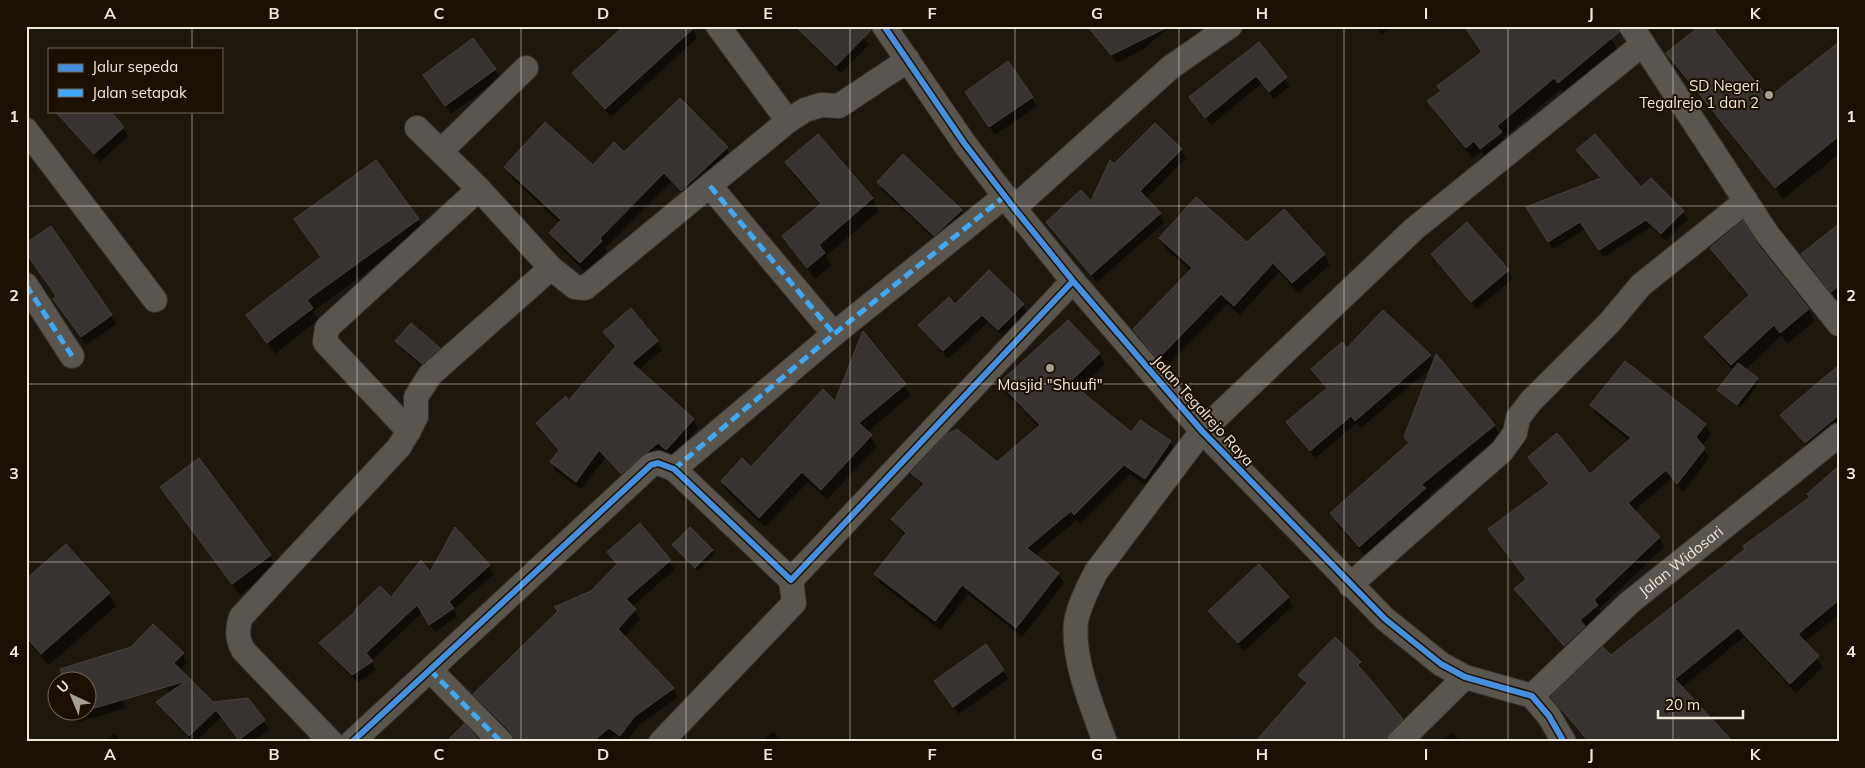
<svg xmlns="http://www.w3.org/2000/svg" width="1865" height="768" viewBox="0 0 1865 768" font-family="Mulish,sans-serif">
<rect width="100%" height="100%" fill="#1d170c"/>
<!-- shadow -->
<path fill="#0007" d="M691 26 697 38 611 117 574 73Z
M794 26H853L869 45 841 73Z
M1086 26H1171L1142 50 1117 63Z
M1375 26H1393L1382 35Z
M1464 26 1611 38 1617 49 1565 94 1561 89 1504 137 1507 143 1487 159 1481 152 1473 158 1435 112 1429 101 1483 53Z
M1258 44 1290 86 1274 99 1261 84 1211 125 1191 98Z
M1839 44V154L1783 199 1675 66 1668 54 1768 100Z
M1007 63 1037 106 995 135 971 100Z
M495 70 500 78 451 114 424 76Z
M680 99 727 148 732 158 688 200 671 182 605 248 607 251 586 273 556 243 550 233 560 223 511 177 506 167 593 166 624 153Z
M66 121 123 128 128 136 100 162Z
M817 135 872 199 879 211 826 256 831 266 815 279 783 237 821 206 793 174 786 162Z
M1181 150 1186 158 1146 199 1165 222 1097 282 1047 222 1091 204 1114 166Z
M1578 150 1683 212 1688 219 1666 241 1651 227 1604 257 1585 229 1553 249 1528 208 1601 180Z
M878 182 961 211 966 219 939 243 883 191Z
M295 219 418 220 424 231 313 311 318 320 275 354 248 315 322 259Z
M1839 227V302L1803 255Z
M1160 238 1247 244 1324 255 1330 265 1298 293 1279 272 1240 315 1227 304 1165 368 1134 329 1191 271 1166 249Z
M1711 248 1808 309 1815 321 1788 343 1781 336 1745 370 1759 383 1740 408 1719 390 1734 371 1712 348 1706 337 1749 297 1718 259Z
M1432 254 1508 271 1512 279 1477 309Z
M57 297 111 315 116 324 86 345 59 307 54 299Z
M1023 305 1027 313 1003 337 988 322 948 359 920 325 955 306Z
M1383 312 1430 356 1434 363 1494 425 1500 436 1429 495 1431 499 1366 557 1337 524 1331 514 1410 445 1405 437 1433 366 1361 428 1357 423 1315 458 1288 422 1327 389 1312 369 1347 350Z
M1068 322 1099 354 1105 364 1078 390 1132 434 1170 442 1176 452 1151 488 1130 474 1080 524 1077 520 1035 555 1058 574 1064 583 1022 637 968 594 941 630 881 584 875 574 905 536 892 519 923 487 912 473 997 464 1039 427 1006 393 1001 384Z
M605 332 657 341 662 350 638 370 693 420 698 428 671 458 664 451 627 481 605 458 581 489 556 471 551 462 560 451 537 423 568 403 617 348Z
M864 334 911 395 867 432 877 447 827 499 808 482 765 527 728 492 722 482 751 468 836 403Z
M397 341 439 349 443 357 427 371 402 349Z
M1625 363 1705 425 1711 434 1702 446 1709 458 1683 492 1672 478 1634 511 1659 537 1664 547 1599 609 1602 614 1570 654 1521 599 1516 590 1526 580 1489 529 1549 485 1529 457 1589 476 1630 441 1597 415 1592 406Z
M1839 372V427L1810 451 1782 415Z
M1835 471 1839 614 1804 643 1823 667 1796 693 1744 637 1681 688 1731 742H1588L1552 697 1611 657 1811 498Z
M162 487 269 555 277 567 240 595Z
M639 525 675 569 632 607 640 619 624 637 673 689 678 697 639 725 626 742 614 736 607 742H515L514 737 479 702 474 694 559 612 556 608 592 592 618 565 608 552Z
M673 545 712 551 714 555 698 571Z
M66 546 109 594 116 606 49 665 26 640V581Z
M489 566 494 574 453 610 457 617 435 632 422 613 371 661 376 670 358 683 326 651 321 643 430 575Z
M1288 597 1293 606 1244 651 1210 611Z
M985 646 1008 679 959 714 941 689Z
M183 654 187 662 180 670 213 704 247 699 269 729 253 742H240L221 717 196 742H193L170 719 165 710 173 694 134 659Z
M1360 663 1365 675 1408 730 1396 742H1257L1306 686 1300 675Z
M111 664 125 708 79 722 74 710H88V680H65L62 670Z
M773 731 783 742H762Z
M1452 732 1461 742H1440Z
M115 733 121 742H104Z"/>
<!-- building -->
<path fill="#383331" stroke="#474241" d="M624 26H696L605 109 572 73Z
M795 26H870L871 30 836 66Z
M1087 26H1170L1111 55Z
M1464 26H1617L1619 32 1558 83 1554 78 1497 126 1502 132 1480 149 1474 141 1466 148 1427 101 1441 91 1437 86 1482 52Z
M1700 26H1711L1768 98 1839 42V136L1775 188 1666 53Z
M473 38 496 69 445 106 423 75Z
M1259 42 1287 77 1269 92 1256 76 1205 118 1189 97Z
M1008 61 1033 97 989 127 965 92Z
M680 98 728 147 681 191 664 173 600 238 602 241 580 263 549 233 561 220 504 167 545 122 593 165 614 142 624 152Z
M55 111H110L124 127 94 154Z
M1155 123 1182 149 1140 191 1161 213 1091 275 1046 222 1081 190 1091 201 1110 160 1114 164Z
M818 134 873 198 819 245 825 253 807 268 782 236 821 204 785 162Z
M1595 134 1641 187 1651 178 1684 211 1661 234 1646 220 1599 250 1580 222 1548 242 1526 207 1601 178 1576 150Z
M903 154 962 210 934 236 877 182Z
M376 160 419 219 307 300 313 308 267 343 246 315 321 257 294 219Z
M1196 197 1247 242 1284 209 1325 254 1292 283 1273 263 1234 306 1221 294 1158 359 1133 329 1192 268 1159 238Z
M1743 221 1757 244 1809 309 1780 333 1774 325 1731 365 1704 337 1749 295 1710 248Z
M1467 222 1509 270 1471 302 1431 254Z
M1839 224V286L1831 292 1801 254Z
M51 226 112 315 81 337 53 299 56 296 26 253V243Z
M989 270 1024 304 998 330 982 315 943 351 918 325 949 297 955 304Z
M631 308 658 341 632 363 694 419 666 450 658 443 621 474 599 450 576 482 550 462 559 450 536 423 566 396 568 401 616 346 603 332Z
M1383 310 1431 355 1355 421 1351 416 1310 451 1286 422 1327 388 1311 369 1342 342 1347 348Z
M1068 320 1100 353 1070 382 1131 432 1140 420 1171 441 1145 479 1124 465 1074 515 1071 511 1027 548 1059 573 1016 628 962 585 935 621 874 574 906 533 891 519 924 484 911 473 947 434 957 429 997 462 1040 425 999 383Z
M411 323 440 348 422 364 395 341Z
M863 331 906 384 859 423 872 435 821 490 802 472 759 518 721 481 742 458 751 467 823 389 835 401Z
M1436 354 1495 425 1421 485 1426 488 1359 547 1330 513 1409 443 1404 437Z
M1625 361 1706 424 1696 437 1705 448 1677 484 1666 470 1628 503 1660 537 1594 600 1598 605 1580 620 1585 626 1564 646 1514 589 1526 579 1488 529 1549 484 1528 457 1557 433 1590 474 1631 438 1590 405Z
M1738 363 1758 378 1737 405 1717 390Z
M1839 365V415L1805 443 1780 415Z
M199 458 271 555 232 584 160 487Z
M1839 466V600L1798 634 1819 656 1790 684 1738 628 1675 679 1733 742H1589L1551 697 1603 647 1611 655 1745 549 1743 546 1810 497 1807 494Z
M640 523 671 560 626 599 636 609 618 629 674 688 634 717 620 736 609 728 592 742H514L511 732 473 694 558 611 554 607 591 591 617 564 607 552Z
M455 527 490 565 449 602 454 608 429 625 417 605 366 653 373 661 352 675 319 643 356 611 355 610 380 586 391 597 421 560 430 572Z
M690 527 713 550 695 568 672 545Z
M66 544 110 593 41 654 26 637V579Z
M1259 564 1289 597 1238 643 1208 611Z
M153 624 184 653 174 663 213 702 248 698 265 720 239 740 216 710 189 736 156 702 186 681 88 710V680H64L60 669 131 647Z
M1335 637 1361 662 1358 665 1403 719 1389 733 1386 742H1255L1307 683 1298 675Z
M986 644 1004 670 953 707 934 681Z
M464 724 481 742H446Z"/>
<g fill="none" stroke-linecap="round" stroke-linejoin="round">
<defs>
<g id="street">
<path d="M718 26 788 121"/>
<path d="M884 26 964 143 1014 208 1073 281 1202 431 1385 619 1441 664 1465 677 1532 696 1549 716 1564 742"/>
<path d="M1631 26 1768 235 1839 324"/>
<path d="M417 128 479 189 551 268 575 287 585 288 788 121 805 110 821 105 839 106 908 60"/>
<path d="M26 130 155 300"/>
<path d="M441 151 526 68"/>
<path d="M710 186 834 334"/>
<path d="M1014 208 1171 67 1230 26"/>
<path d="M26 285 72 356"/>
<path d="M409 431 325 342 327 328 479 189"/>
<path d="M674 469 834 334 1005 196"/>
<path d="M1350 585 1502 451 1515 433 1518 418 1531 401 1609 323 1641 285 1746 201"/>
<path d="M430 670 501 742"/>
<path id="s1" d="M1532 696 1629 603 1839 435"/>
<path d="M331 742 243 650C237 638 237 630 241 617L400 446 416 417V397L430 375 551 268"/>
<path d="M352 742 651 465 658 463 674 469 791 580 1073 281"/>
<path d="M661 742 794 603 791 580"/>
<path d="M1105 742C1092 707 1072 659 1076 622 1079 605 1088 588 1096 572L1202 431 1414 229 1643 44"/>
<path d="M1399 742 1465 677"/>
</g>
</defs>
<!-- street casing -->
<use href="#street" stroke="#36312a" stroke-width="26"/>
<!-- street -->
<use href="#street" stroke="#5a554d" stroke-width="24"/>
<!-- quiet -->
<path stroke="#3fa9f5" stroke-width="5" stroke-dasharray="10 5" stroke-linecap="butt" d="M710 186 834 334
M26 285 72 356
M674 469 834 334 1005 196
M430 670 501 742"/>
<defs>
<path id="cycleway" d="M884 26 964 143 1014 208 1073 281 1202 431 1385 619 1441 664 1465 677 1532 696 1549 716 1564 742
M352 742 651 465 658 463 674 469 791 580 1073 281"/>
</defs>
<!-- cycleway casing -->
<use href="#cycleway" stroke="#1b0f00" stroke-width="9"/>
<!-- cycleway -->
<use href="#cycleway" stroke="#468fdf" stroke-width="6"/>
</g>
<!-- grid -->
<path fill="none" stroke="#f0e8db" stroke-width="1" stroke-opacity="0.55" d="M192 26V49M357 26V742M521 26V742M686 26V742M850 26V742M1015 26V742M1179 26V742M1344 26V742M1508 26V742M1673 26V742M192 111V742M26 206H1839M26 384H1839M26 562H1839"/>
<!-- markers -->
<g fill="#a69f93" stroke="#1b0f00" stroke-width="2">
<circle cx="1769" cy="95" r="5"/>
<circle cx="1050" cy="368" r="5"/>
</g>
<g text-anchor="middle" stroke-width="4" stroke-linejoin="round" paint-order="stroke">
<!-- poi labels -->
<g font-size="15" fill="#f0e8db" stroke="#1b0f00" text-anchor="end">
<text x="1759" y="91">SD Negeri<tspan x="1759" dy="17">Tegalrejo 1 dan 2</tspan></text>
<text x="1050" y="390" text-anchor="middle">Masjid "Shuufi"</text>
</g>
<!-- street labels -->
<g font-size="15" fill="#f0e8db" stroke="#1b0f00">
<text transform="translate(1203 411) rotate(48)" y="5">Jalan Tegalrejo Raya</text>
<text dy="5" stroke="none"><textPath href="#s1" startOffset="201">Jalan Widosari</textPath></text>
</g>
</g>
<!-- border -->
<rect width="1865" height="768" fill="none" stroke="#1b0f00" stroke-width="55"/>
<!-- legend -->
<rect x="48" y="48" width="175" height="65" fill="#1b0f00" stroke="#706658"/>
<rect x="58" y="64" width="25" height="8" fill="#468fdf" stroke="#706658"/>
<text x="92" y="72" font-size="15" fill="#f0e8db">Jalur sepeda</text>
<rect x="58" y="89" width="25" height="8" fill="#3fa9f5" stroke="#706658"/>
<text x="92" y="98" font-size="15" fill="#f0e8db">Jalan setapak</text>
<!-- north arrow -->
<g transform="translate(72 696) rotate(316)"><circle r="24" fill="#1b0f00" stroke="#706658"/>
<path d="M0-4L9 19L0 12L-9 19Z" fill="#a69f93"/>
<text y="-8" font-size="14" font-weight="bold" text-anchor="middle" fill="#f0e8db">U</text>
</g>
<!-- scale -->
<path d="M1658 710v8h85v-8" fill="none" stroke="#f0e8db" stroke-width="2.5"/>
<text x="1665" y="710" font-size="15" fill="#f0e8db" stroke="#1b0f00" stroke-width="4" paint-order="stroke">20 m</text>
<rect x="28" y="28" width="1810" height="712" fill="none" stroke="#f0e8db" stroke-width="2"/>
<g font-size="16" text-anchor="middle" font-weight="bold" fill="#f0e8db">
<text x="110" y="19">A</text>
<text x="274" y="19">B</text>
<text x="439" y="19">C</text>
<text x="603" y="19">D</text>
<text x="768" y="19">E</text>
<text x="932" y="19">F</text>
<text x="1097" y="19">G</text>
<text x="1262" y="19">H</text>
<text x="1426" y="19">I</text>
<text x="1591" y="19">J</text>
<text x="1755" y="19">K</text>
<text x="14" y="122">1</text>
<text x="1851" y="122">1</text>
<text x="14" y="301">2</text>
<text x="1851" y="301">2</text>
<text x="14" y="479">3</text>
<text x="1851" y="479">3</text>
<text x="14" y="657">4</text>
<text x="1851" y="657">4</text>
<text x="110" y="760">A</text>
<text x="274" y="760">B</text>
<text x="439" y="760">C</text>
<text x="603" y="760">D</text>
<text x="768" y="760">E</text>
<text x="932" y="760">F</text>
<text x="1097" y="760">G</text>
<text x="1262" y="760">H</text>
<text x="1426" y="760">I</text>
<text x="1591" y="760">J</text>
<text x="1755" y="760">K</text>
</g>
</svg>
